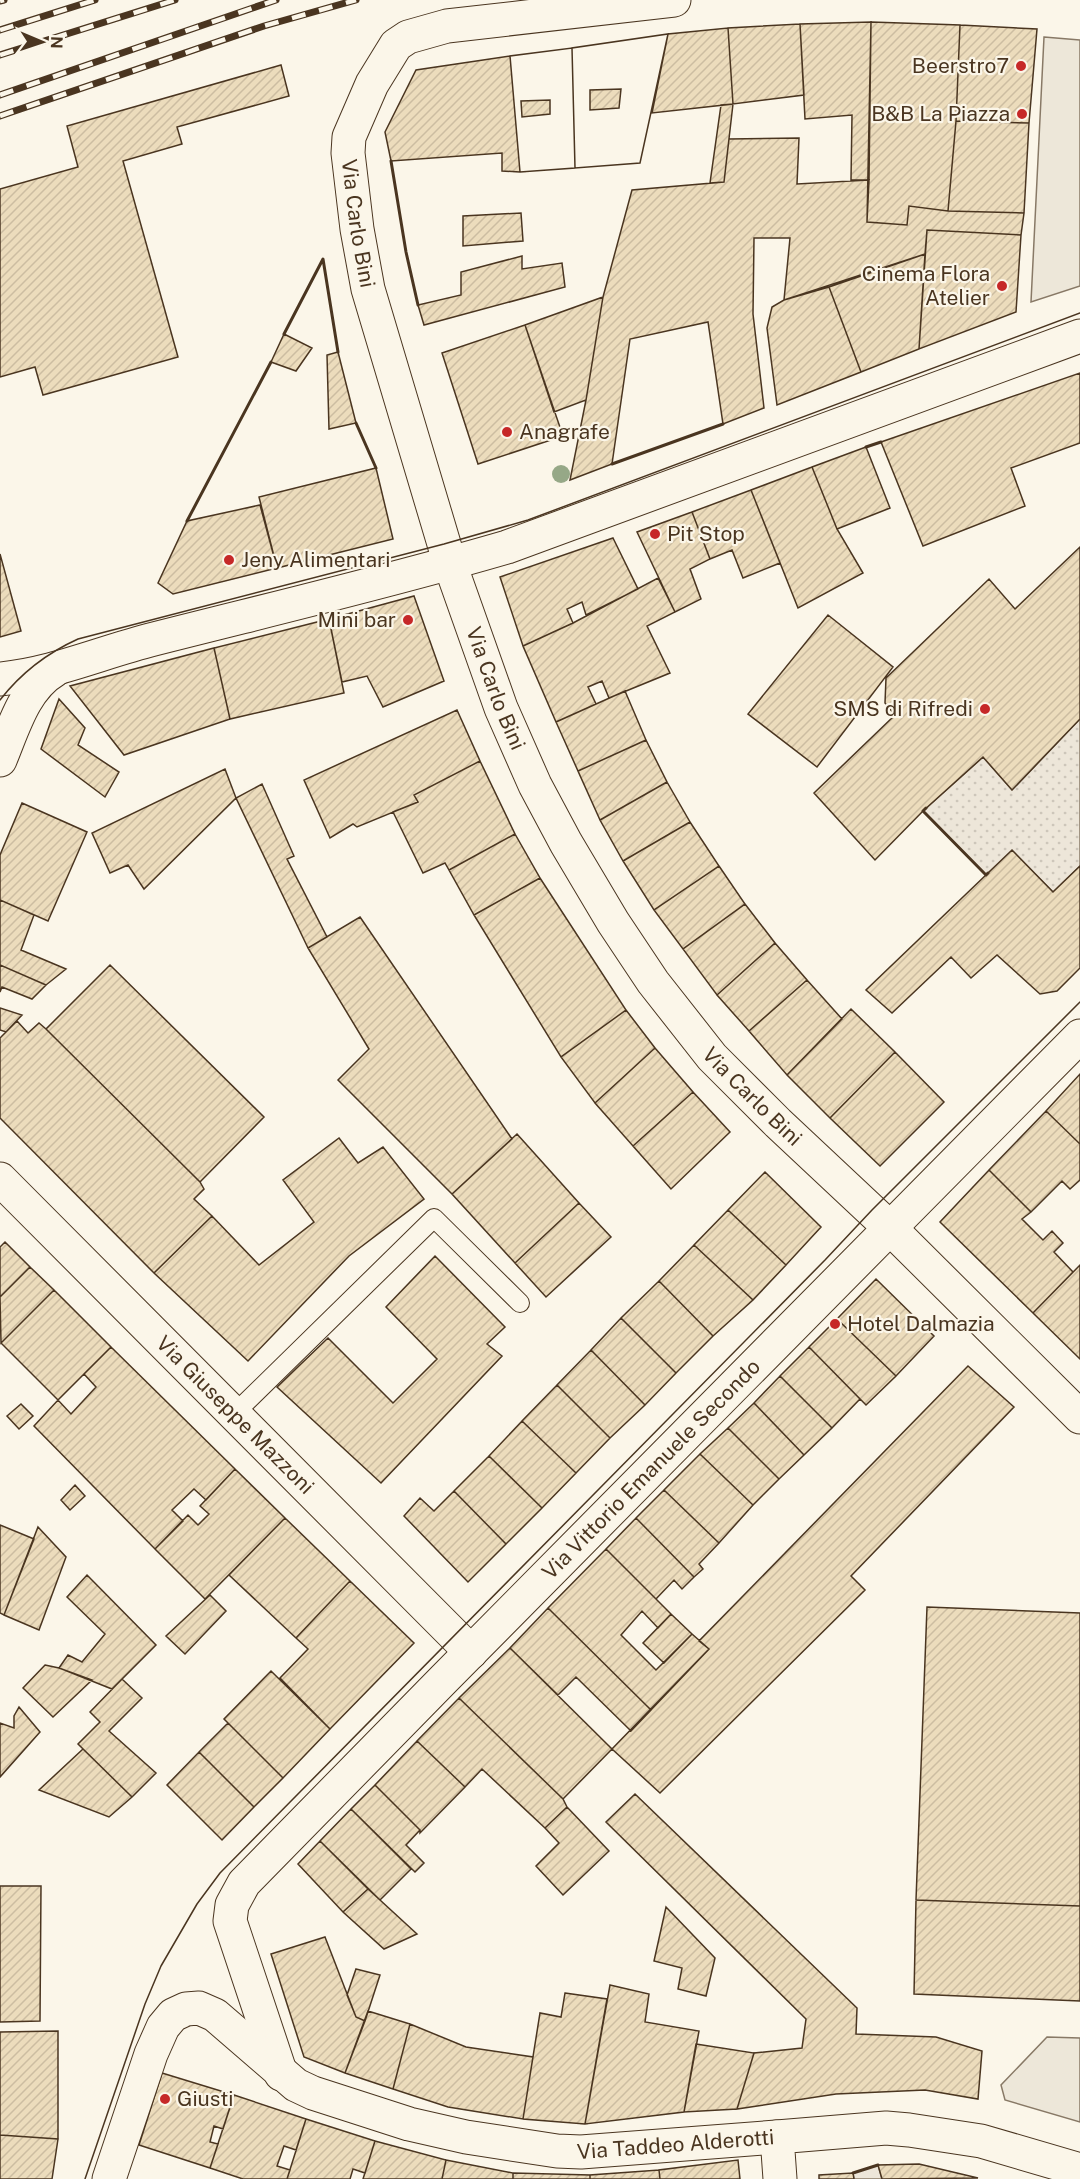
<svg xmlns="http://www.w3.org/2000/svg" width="1080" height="2179" viewBox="0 0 1080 2179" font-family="'Public Sans',sans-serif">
<defs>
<pattern id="park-dots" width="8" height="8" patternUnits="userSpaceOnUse" patternTransform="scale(1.5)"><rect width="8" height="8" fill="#ede6d9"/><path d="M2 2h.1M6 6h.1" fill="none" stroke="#cdc6ba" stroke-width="1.8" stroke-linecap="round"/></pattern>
<pattern id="building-hatch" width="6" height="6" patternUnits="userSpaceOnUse" patternTransform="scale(1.5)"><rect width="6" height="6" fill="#ecdcbc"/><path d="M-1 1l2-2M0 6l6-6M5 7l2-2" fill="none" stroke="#ccbda1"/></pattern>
</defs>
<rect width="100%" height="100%" fill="#fbf6e9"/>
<!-- green -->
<path fill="#ede6d9" stroke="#887966" stroke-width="1.5" d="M878 2165 882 2179H854L853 2173Z"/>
<!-- park -->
<path fill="url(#park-dots)" stroke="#887966" stroke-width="1.5" d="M1080 719V866L1053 892 1012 851 986 875 923 811 983 757 1012 790Z"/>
<!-- parking -->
<path fill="#ede7d9" stroke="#887966" stroke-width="1.5" d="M1044 37 1080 40V286L1031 302Z
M1047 2037 1080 2038V2122L1005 2100 1001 2085Z"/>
<!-- building -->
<path fill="url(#building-hatch)" stroke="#4a3520" stroke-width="1.5" fill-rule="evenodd" d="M871 22 869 180H851L852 115 805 119 800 24Z
M871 22 960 25 956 121 948 211 909 206 907 225 867 222Z
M800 24 804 95 733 104 728 28Z
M960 25 1037 29 1029 123 956 121Z
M728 28 733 104 652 113 668 34Z
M668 34 640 163 575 168 572 48ZM621 89 619 108 590 110V90Z
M668 34 640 163 575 168 572 48Z
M572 48 575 168 520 172 510 56ZM550 100V114L522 117 521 101Z
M572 48 575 168 520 172 510 56Z
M510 56 520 172 502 171V153L391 161 385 132 416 70Z
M281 65 289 96 177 127 182 144 123 161 178 357 43 395 35 367 0 377V189L78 167 67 126Z
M733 104 724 182 710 183 721 105Z
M956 121 1029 123 1024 213 948 211Z
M799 138 797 184 869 180 867 222 907 225 909 206 948 211 1024 213 1021 235 927 230 925 254 784 300 790 238H754L753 314 764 408 723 424 708 322 630 339 612 464 570 480 586 400 603 297 632 190 724 182 729 139Z
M521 213 523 241 463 246V216Z
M927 230 1021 235 1016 312 919 349Z
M925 254 919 349 861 372 829 287Z
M522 256V269L562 263 565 287 424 325 418 305 461 295V272Z
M829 287 861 372 777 405 767 328 772 307 784 300Z
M603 297 586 400 554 412 525 325Z
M525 325 563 436 478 464 442 353Z
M284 334 312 348 296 371 271 362Z
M338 352 356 423 329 429 327 355Z
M1080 373V443L1011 468 1025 506 923 546 881 442Z
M866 447 890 508 837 529 812 467Z
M812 467 837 529 863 573 798 608 751 490Z
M376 468 393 539 277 568 259 497Z
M751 490 780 563 743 578 732 550 710 559 692 512Z
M260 505 277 568 173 594 158 583 187 521Z
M692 512 710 559 690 569 701 599 675 612 637 532Z
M613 538 638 589 586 615 582 602 567 609 573 623 523 646 500 577Z
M1080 547V719L1012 790 983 757 923 811 875 860 814 793 895 715 885 703 886 678 989 579 1015 609Z
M0 554 21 631 0 637Z
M658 578 675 612 647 626 670 673 609 698 602 681 588 687 596 704 556 722 523 646 573 623Z
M414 596 444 681 383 707 367 676 342 682 329 619Z
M828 615 893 667 817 767 748 714Z
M329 619 344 693 230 719 214 648Z
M214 648 230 719 124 755 70 686Z
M625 691 646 740 578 771 556 722Z
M59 699 85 728 78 745 119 772 105 797 41 749Z
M457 710 480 761 414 795 418 802 357 827 353 824 330 838 304 780Z
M646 740 667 782 600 820 578 771Z
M480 761 515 834 449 870 445 863 423 873 393 812 418 802 414 795Z
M225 769 236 798 144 889 128 865 110 873 92 833Z
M667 782 690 822 623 861 600 820Z
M262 784 294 856 287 859 327 937 308 948 236 798Z
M22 803 87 832 48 921 0 900V855Z
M690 822 719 866 654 910 623 861Z
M515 834 540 878 474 915 449 870Z
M1012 850 1053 892 1080 866V968L1057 991 1040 994 997 955 971 978 951 957 892 1013 866 990Z
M719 866 745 904 683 949 654 910Z
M540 878 626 1010 561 1057 474 915Z
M0 900 34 915 21 950 66 969 46 985 0 965Z
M745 904 775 943 717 995 683 949Z
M360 917 512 1139 452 1194 338 1080 369 1049 308 948Z
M775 943 807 980 749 1031 717 995Z
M0 965 46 985 32 999 2 987 0 992Z
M110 965 264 1117 200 1182 46 1029Z
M807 980 842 1019 787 1075 749 1031Z
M0 1008 22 1015 6 1032 0 1030Z
M851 1009 895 1052 830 1118 787 1075Z
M626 1010 655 1048 595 1103 561 1057Z
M17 1021 28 1033 39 1023 46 1029 200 1182 204 1189 194 1199 212 1216 154 1273 0 1118V1038Z
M655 1048 693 1092 633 1146 595 1103Z
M895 1052 944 1102 880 1166 830 1118Z
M1080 1074V1144L1046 1111Z
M693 1092 730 1132 671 1189 633 1146Z
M1046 1111 1080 1144V1180L1070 1189 1062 1181 1031 1212 989 1170Z
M517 1134 579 1203 515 1263 452 1194Z
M339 1138 358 1163 383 1147 424 1199 349 1256 248 1361 154 1273 212 1216 259 1265 314 1222 283 1180Z
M989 1170 1031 1212 1022 1219 1043 1240 1052 1231 1063 1243 1054 1252 1073 1272 1033 1313 940 1222Z
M765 1172 821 1227 786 1265 728 1210Z
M579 1203 611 1237 546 1297 515 1263Z
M728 1210 786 1265 753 1300 694 1245Z
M5 1242 30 1267 0 1297V1247Z
M694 1245 753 1300 713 1336 659 1281Z
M435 1256 505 1327 487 1344 502 1356 381 1483 277 1387 328 1338 393 1403 437 1359 386 1307Z
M1080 1265V1359L1033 1313Z
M30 1267 54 1290 1 1343 0 1297Z
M876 1279 934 1336 896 1376 837 1319Z
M659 1281 713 1336 676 1373 621 1318Z
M54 1290 111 1347 58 1400 1 1343Z
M621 1318 676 1373 645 1405 591 1350Z
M837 1319 896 1376 866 1405 809 1347Z
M111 1347 235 1469 206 1500 194 1489 172 1510 183 1521 155 1549 34 1426 58 1400 71 1414 96 1387 84 1374Z
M809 1347 860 1399 832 1428 780 1376Z
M591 1350 645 1405 610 1438 557 1385Z
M968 1366 1014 1407 851 1576 865 1590 660 1793 612 1749 709 1649 699 1641Z
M780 1376 832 1428 804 1455 754 1403Z
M557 1385 610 1438 576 1473 522 1421Z
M754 1403 804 1455 779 1479 728 1428Z
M21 1404 33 1416 19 1429 7 1416Z
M522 1421 576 1473 542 1508 489 1456Z
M728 1428 779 1479 753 1505 700 1454Z
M700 1454 753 1505 719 1543 664 1490Z
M489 1456 542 1508 506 1544 454 1491Z
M235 1469 285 1518 205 1599 155 1549 188 1515 198 1525 209 1514 200 1506Z
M75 1485 85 1496 70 1510 61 1500Z
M664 1490 719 1543 699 1564 703 1569 694 1577 636 1518Z
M454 1491 506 1544 468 1582 404 1516 420 1498 434 1511Z
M285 1518 350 1581 296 1638 229 1575Z
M636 1518 694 1577 682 1589 674 1580 656 1599 606 1549Z
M0 1525 34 1539 4 1615 0 1613Z
M38 1527 66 1557 39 1630 4 1615Z
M606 1549 671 1614 658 1628 642 1611 621 1635 656 1670 692 1634 709 1649 651 1710 548 1608Z
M87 1575 156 1645 112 1689 59 1668 68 1655 82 1662 105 1634 67 1597Z
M350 1581 414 1643 330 1729 280 1678 308 1649 296 1638Z
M210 1595 226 1611 185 1654 166 1636Z
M927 1607 1080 1613V1906L916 1900Z
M548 1608 651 1710 631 1731 576 1677 558 1695 510 1648Z
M671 1614 692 1634 664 1663 643 1643Z
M510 1648 612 1749 563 1799 459 1698Z
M45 1665 59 1668 92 1680 53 1717 23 1688Z
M271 1671 330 1729 283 1778 224 1719Z
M122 1679 142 1698 109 1731 156 1773 132 1797 78 1744 100 1722 90 1712Z
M459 1698 563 1799 567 1807 545 1828 482 1769 465 1787 417 1741Z
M19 1707 40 1732 0 1777V1723L14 1728V1716Z
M228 1723 283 1778 254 1807 199 1752Z
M417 1741 465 1787 420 1833V1830L375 1785Z
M83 1749 132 1797 109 1817 39 1790Z
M199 1752 254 1807 222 1840 167 1785Z
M375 1785 420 1830 406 1845 424 1863 415 1872 351 1809Z
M635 1794 857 2008 856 2034 936 2037 982 2051 978 2099 925 2090 836 2094 737 2109 754 2053 802 2048 806 2019 606 1822Z
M567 1807 609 1851 563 1895 536 1866 559 1843 545 1828Z
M351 1809 411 1869 380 1900 320 1841Z
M320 1841 368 1889 343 1912 298 1864Z
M0 1886H41L40 2021 0 2022Z
M368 1889 380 1900 417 1934 384 1949 343 1912Z
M916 1900 1080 1906V2001L914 1994Z
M666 1907 715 1958 706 1996 678 1989 682 1968 654 1961Z
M325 1937 356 2017 365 2021 345 2073 304 2057 271 1954Z
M356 1969 380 1975 365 2021 356 2017 347 1995Z
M610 1985 649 1994 645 2022 699 2031 684 2112 585 2124Z
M565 1993 607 1999 585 2124 523 2119 540 2013 561 2017Z
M368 2011 410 2024 393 2089 345 2073Z
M410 2024 466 2047 533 2057 523 2119 448 2107 393 2089Z
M58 2031V2139L0 2135V2032Z
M696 2044 754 2053 737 2109 684 2112Z
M162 2073 234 2095 223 2129 214 2126 210 2142 218 2144 210 2168 139 2145Z
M234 2095 306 2119 296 2150 284 2146 277 2166 290 2170 287 2179H243L210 2168Z
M306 2119 375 2141 365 2173 353 2169 350 2179H287Z
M0 2135 58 2139 52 2179H0Z
M375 2141 446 2160 442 2179H363Z
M446 2160 513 2173V2179H442Z
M738 2160 740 2179H660L659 2170Z
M919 2164 978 2178 882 2179 878 2165Z
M659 2170 660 2179H590V2175Z
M513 2173 590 2175V2179H513Z
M853 2173 854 2179H819V2175Z"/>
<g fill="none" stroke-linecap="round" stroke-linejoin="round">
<defs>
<path id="service" d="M234 1414 434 1218 520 1303"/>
<g id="minor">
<path id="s1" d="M674 0 447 26 408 37 396 45 372 84 349 137 348 153 357 229 368 289 450 564 501 708 535 785 566 843 613 922 653 982 712 1057 778 1123 890 1228 1080 1417"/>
<path d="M0 760C13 729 24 688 55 670"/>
<path id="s2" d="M0 1179 471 1652"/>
<path id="s3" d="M281 2074 230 1921 232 1905 244 1883 443 1680 1080 1036"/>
<path id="s4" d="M109 2179 151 2054 163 2027 173 2015 186 2009 199 2008 215 2015 296 2085 313 2093 409 2124 466 2137 557 2151 581 2152 777 2137"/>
</g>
<path id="tertiary" d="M0 679C53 674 102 652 154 639 272 609 391 581 507 547L1080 336
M780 2179 777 2137 886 2128 909 2130 981 2141 1080 2170"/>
</defs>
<!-- service casing -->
<use href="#service" stroke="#4a3520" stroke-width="20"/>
<!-- minor casing -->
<use href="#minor" stroke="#4a3520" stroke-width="35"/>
<!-- tertiary casing -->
<use href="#tertiary" stroke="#4a3520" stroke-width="35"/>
<!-- service -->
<use href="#service" stroke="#fbf6e9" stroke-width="18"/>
<!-- minor -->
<use href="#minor" stroke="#fbf6e9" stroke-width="33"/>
<!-- tertiary -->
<use href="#tertiary" stroke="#fbf6e9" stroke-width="33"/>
<!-- tram -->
<path stroke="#4a3520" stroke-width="1.5" d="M0 700C21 673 47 653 78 639L444 544 528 520 1080 313
M85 2179 145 2004 161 1966 197 1904 220 1873 825 1260 872 1210 1080 1002"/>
<defs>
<path id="rail" d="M0 1 4 0
M0 30 95 0
M0 55 175 0
M0 95 276 0
M0 116 264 26 356 0"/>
</defs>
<!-- rail casing -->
<use href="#rail" stroke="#4a3520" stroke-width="7"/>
<!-- rail -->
<use href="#rail" stroke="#fbf6e9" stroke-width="4.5" stroke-dasharray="14" stroke-linecap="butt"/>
<!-- wall -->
<path stroke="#4a3520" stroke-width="3" d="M391 161 406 252 418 305
M284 334 323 259 338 352
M356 423 376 468
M866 447 881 442
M612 464 723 424
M187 521 271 362
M926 808 923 811 986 875 988 873
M853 2173 878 2165"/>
</g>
<!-- trees -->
<circle fill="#96a887" cx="561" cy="474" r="9"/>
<!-- markers -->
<g fill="#c62828" stroke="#fbf6e9" stroke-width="2">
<circle cx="1021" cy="66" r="6"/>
<circle cx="1022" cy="114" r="6"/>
<circle cx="1002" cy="286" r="6"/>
<circle cx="507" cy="432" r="6"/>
<circle cx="655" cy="534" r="6"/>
<circle cx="229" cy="560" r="6"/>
<circle cx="408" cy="620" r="6"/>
<circle cx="985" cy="709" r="6"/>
<circle cx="835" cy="1324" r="6"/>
<circle cx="165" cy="2099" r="6"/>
</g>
<g text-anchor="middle" stroke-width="4.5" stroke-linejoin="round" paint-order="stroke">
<!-- poi labels -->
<g font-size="21" fill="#4a3520" stroke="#fbf6e9" text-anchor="end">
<text x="1009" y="73">Beerstro7</text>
<text x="1010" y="121">B&amp;B La Piazza</text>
<text x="990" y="281">Cinema Flora<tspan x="990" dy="24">Atelier</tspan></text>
<text x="519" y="439" text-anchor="start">Anagrafe</text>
<text x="667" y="541" text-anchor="start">Pit Stop</text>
<text x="241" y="567" text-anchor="start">Jeny Alimentari</text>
<text x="396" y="627">Mini bar</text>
<text x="973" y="716">SMS di Rifredi</text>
<text x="847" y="1331" text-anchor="start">Hotel Dalmazia</text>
<text x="177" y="2106" text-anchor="start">Giusti</text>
</g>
<!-- street labels -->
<g font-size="21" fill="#4a3520" stroke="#fbf6e9">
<text dy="7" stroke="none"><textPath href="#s1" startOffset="474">Via Carlo Bini</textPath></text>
<text dy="7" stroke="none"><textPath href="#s1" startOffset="960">Via Carlo Bini</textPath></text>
<text dy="7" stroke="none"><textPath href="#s1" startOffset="1446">Via Carlo Bini</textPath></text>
<text dy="7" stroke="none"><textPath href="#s2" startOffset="333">Via Giuseppe Mazzoni</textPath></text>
<text dy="7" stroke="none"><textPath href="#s3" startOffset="783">Via Vittorio Emanuele Secondo</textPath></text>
<text dy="7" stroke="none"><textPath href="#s4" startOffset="718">Via Taddeo Alderotti</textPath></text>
</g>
</g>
<!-- north arrow -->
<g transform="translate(42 42) rotate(92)" stroke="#fbf6e9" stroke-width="4.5" paint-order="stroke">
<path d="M0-4.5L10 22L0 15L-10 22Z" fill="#4a3520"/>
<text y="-9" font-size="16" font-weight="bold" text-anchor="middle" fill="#4a3520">N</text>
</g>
</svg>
